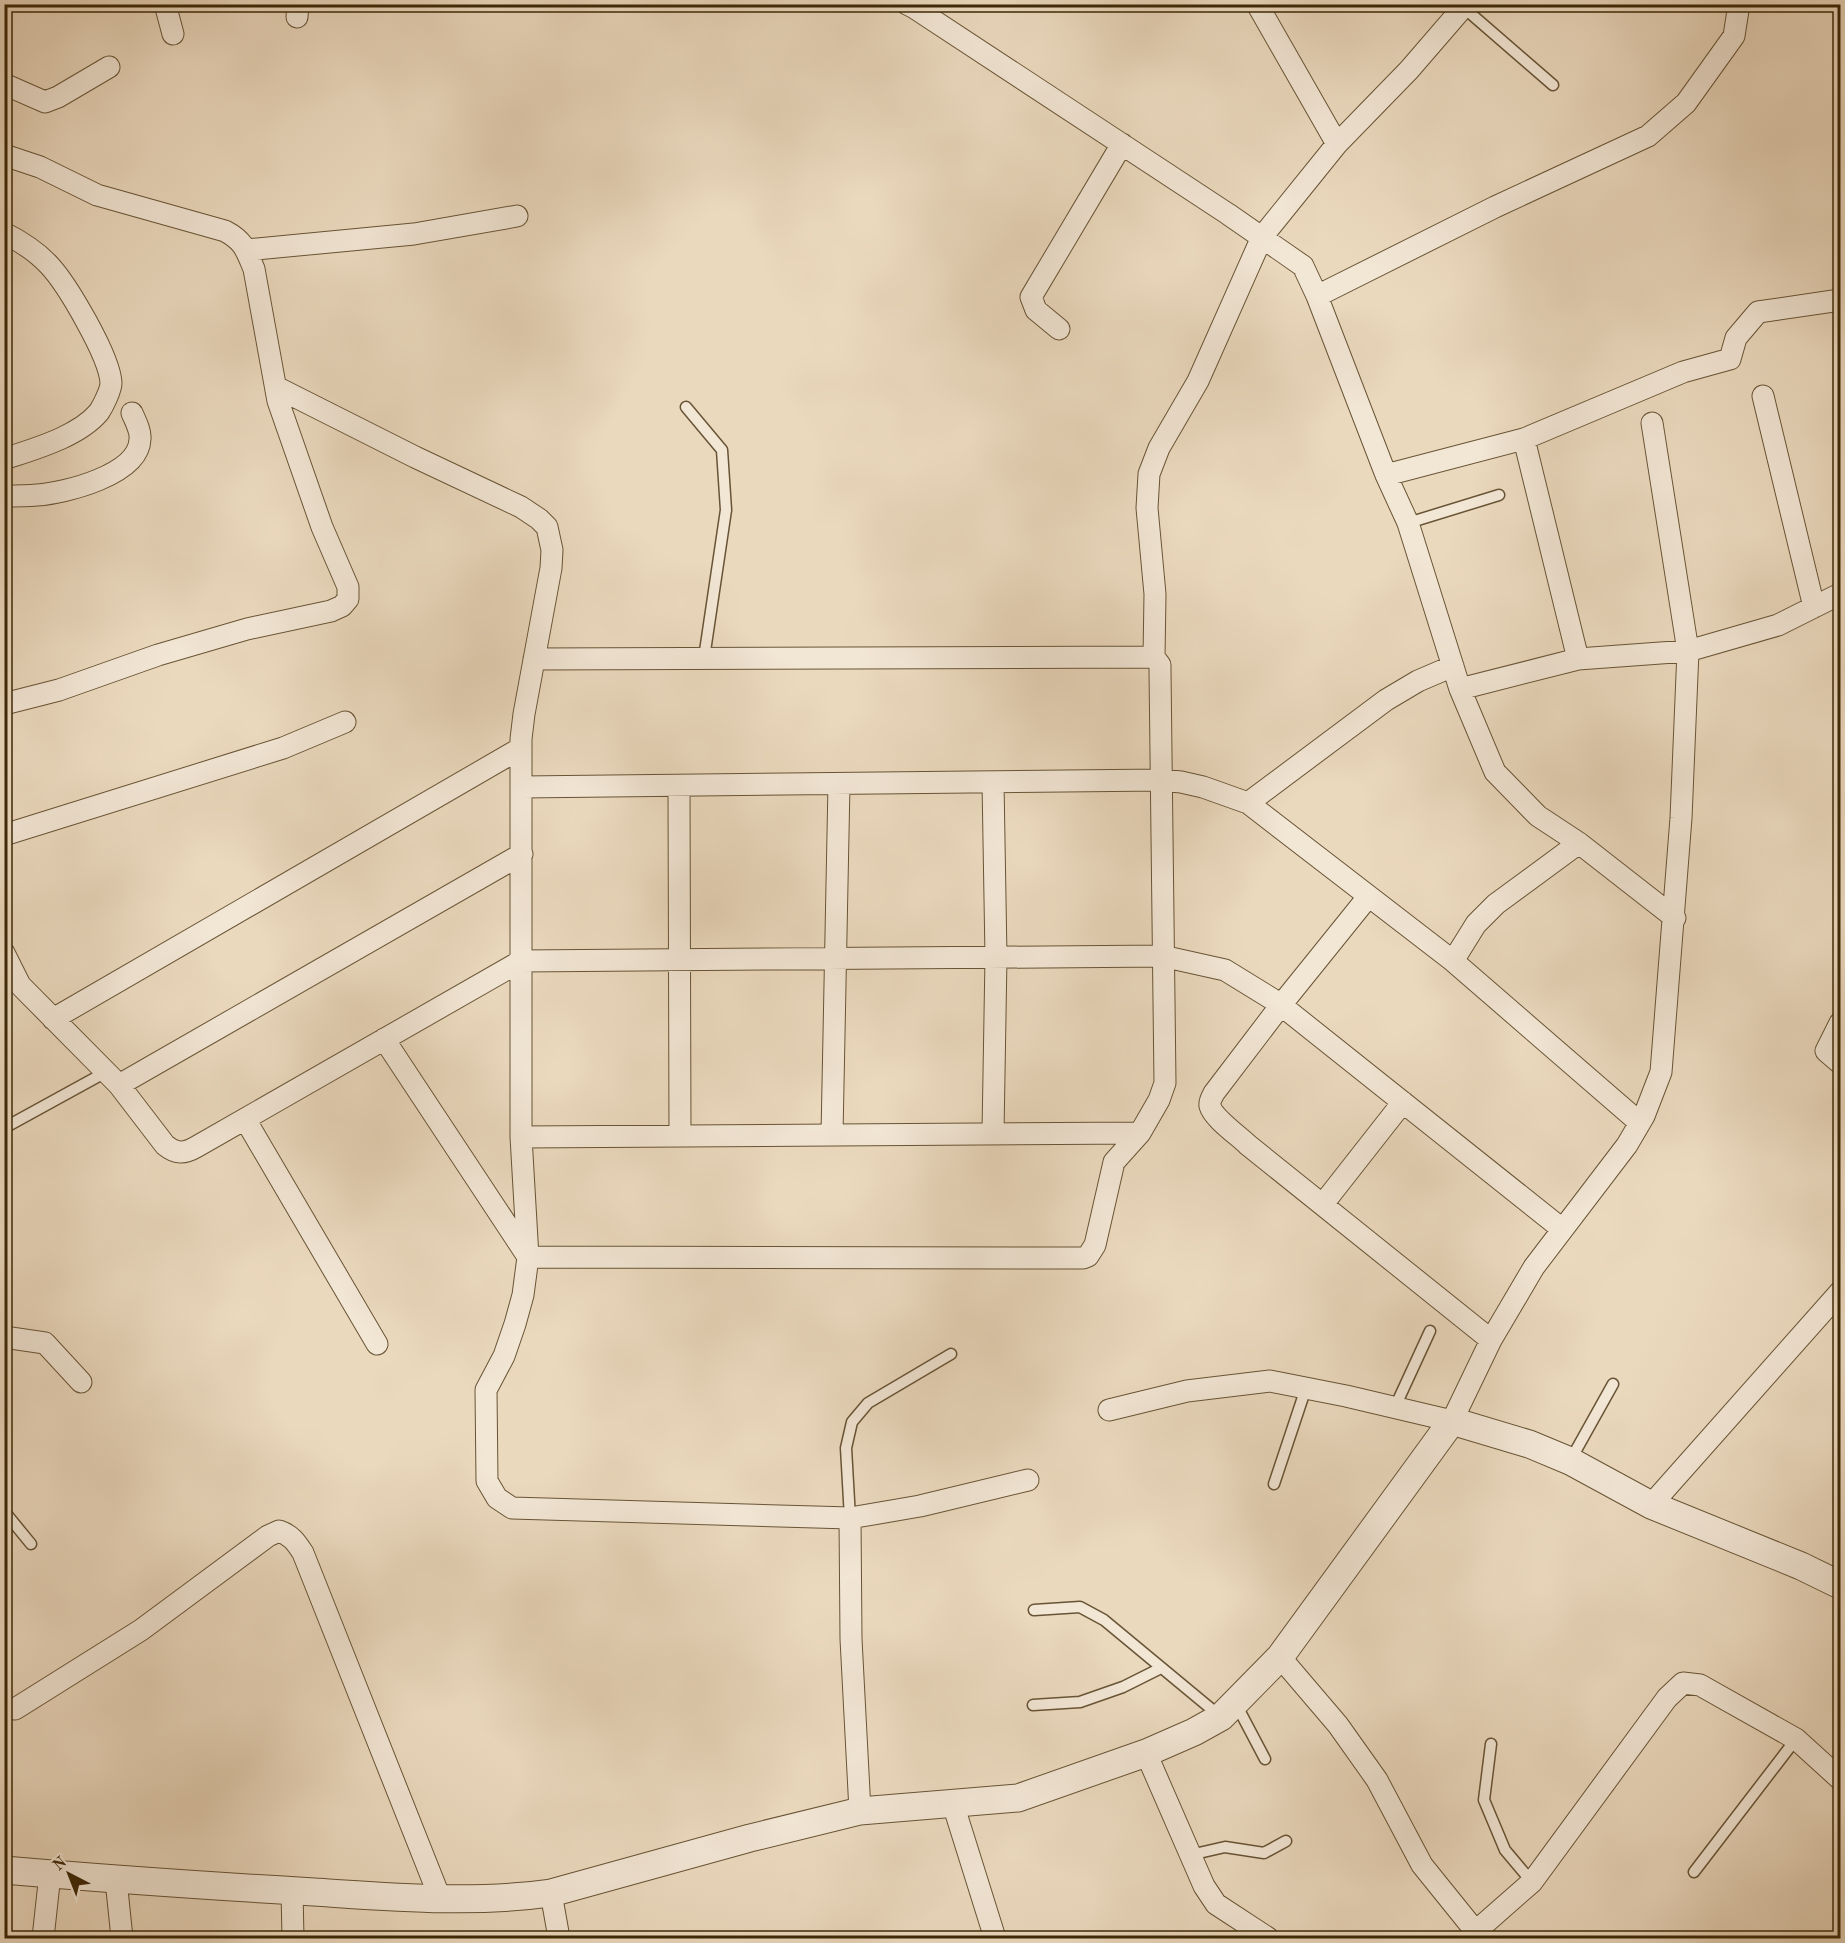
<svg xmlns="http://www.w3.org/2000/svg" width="1845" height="1943" viewBox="0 0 1845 1943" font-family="'Old Standard TT',serif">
<rect width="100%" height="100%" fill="#ebd9be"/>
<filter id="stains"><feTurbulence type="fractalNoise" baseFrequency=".00333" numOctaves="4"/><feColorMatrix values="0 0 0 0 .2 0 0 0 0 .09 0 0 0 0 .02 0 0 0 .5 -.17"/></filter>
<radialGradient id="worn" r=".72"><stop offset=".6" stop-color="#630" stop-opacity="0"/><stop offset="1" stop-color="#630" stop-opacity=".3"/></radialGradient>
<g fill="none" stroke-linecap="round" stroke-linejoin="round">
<defs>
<path id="service" d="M1463 7 1553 85
M686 407 722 450 726 510 704 658
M1408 523 1499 495
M4 1128 106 1072
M1395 1407 1430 1331
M1570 1461 1613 1384
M1274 1484 1306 1388
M4 1511 31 1544
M850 1518 846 1448 852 1422 868 1403 951 1354
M1034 1610 1080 1607 1104 1620 1221 1717
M1236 1704 1265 1759
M1033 1705 1080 1702 1123 1687 1161 1668
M1491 1744 1484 1800 1505 1850 1532 1882
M1190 1855 1225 1847 1264 1853 1286 1841
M1694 1872 1796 1739"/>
<path id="minor" d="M165 4 173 34
M907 4 913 7 1228 214 1303 266 1317 296 1386 475 1408 523 1460 689 1495 772 1538 816 1579 843 1675 918
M1257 4 1337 144
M297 17 298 4
M4 84 45 102 58 97 109 67
M4 155 40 167 97 195 225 231C244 241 246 250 254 269L278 401 322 527 348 587V599L342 606 331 611 247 629 158 655 59 690 4 704
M4 233C20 241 37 252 49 265 67 284 110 357 111 383 111 390 103 406 99 412 78 437 34 449 4 459
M246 250 414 234 517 216
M1317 296 1495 207 1648 136 1686 103 1734 36 1739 4
M1059 329 1036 310 1031 297 1122 144
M276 387 415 457 521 507 539 519 547 527 552 550 551 568 524 714 521 739V1137L528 1257 523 1295 515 1324 504 1356 486 1390 487 1481 497 1498 512 1508 850 1518 920 1506 1028 1480
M1763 396 1814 607
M1524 439 1578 659
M1386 475 1524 439 1683 372 1730 359 1736 338 1758 312 1840 300
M4 496C15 496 26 496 37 495 65 493 139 475 140 439 141 431 135 420 132 413
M1154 657 1155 594 1147 508 1149 474 1159 448 1198 381 1262 237 1337 144 1409 70 1466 4
M1460 689 1578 659 1688 651 1778 625 1840 594
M679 786 680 1136
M522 787 1161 780 1181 782 1203 787 1248 803 1453 961 1640 1123
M1248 803 1386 700 1418 681 1453 666
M4 835 283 748 345 722
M1368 897 1281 1005 1214 1093C1212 1097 1209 1101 1210 1106 1213 1118 1239 1136 1248 1145L1491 1340
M4 953 20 985 119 1085 165 1145C176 1154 184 1154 196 1147L521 961 1162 956 1225 970 1277 1002 1562 1229
M1453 961 1476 924 1496 904 1579 843
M53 1019 521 748
M1840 1023 1826 1051 1840 1063
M384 1039 528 1257 1083 1258 1088 1256 1095 1245 1114 1162 1140 1133 1159 1100 1165 1083 1160 671V665L1154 657 534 659
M119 1085 522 854
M245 1119 377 1344
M993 1133 996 957 993 782
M832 1135 839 784
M521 1137 1140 1133
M1323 1204 1403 1102
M4 1337 45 1343 81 1382
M1109 1410 1187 1391 1270 1381 1346 1396 1452 1421 1491 1340 1534 1267 1627 1145 1644 1116 1661 1072 1681 818 1688 651 1652 423
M1651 1505 1840 1292
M850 1518 851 1639 860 1811
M1280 1657 1338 1725 1377 1780 1422 1865 1472 1927 1483 1925 1532 1882 1667 1698 1683 1683 1700 1685 1796 1739 1840 1779
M15 1709 141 1630 268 1536 279 1531C291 1535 296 1542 303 1553L440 1898
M1146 1753 1204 1886 1216 1904 1268 1938
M953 1804 995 1938
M116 1880 122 1938
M292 1891 293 1938
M551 1893 559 1938
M43 1938 50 1874"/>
<path id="tertiary" d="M4 1870C108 1879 211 1886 314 1892 392 1897 473 1904 551 1893L750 1838 860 1811 1018 1798 1146 1753 1194 1732 1221 1717 1280 1657 1452 1421 1529 1444 1570 1461 1651 1505 1801 1566 1840 1585"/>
</defs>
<!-- service casing -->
<use href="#service" stroke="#685435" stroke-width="13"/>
<!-- minor casing -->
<use href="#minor" stroke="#685435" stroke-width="23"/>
<!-- tertiary casing -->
<use href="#tertiary" stroke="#685435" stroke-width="29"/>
<!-- service -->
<use href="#service" stroke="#f2e6d5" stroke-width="10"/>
<!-- minor -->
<use href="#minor" stroke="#f2e6d5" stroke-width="21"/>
<!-- tertiary -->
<use href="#tertiary" stroke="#f2e6d5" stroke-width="27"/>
</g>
<!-- margin -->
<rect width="1845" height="1943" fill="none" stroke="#ebd9be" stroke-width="24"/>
<rect x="6" y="6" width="1833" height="1931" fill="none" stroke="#3c2807" stroke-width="3"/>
<rect x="12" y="12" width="1821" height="1919" fill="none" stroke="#3c2807" stroke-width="1.5"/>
<!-- north arrow -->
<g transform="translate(69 1874) rotate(318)" stroke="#f2e6d5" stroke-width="4.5" paint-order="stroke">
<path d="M0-4.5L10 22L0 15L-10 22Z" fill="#3c2807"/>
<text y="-9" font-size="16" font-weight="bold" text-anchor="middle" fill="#3c2807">N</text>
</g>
<rect width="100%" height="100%" filter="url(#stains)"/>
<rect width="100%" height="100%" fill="url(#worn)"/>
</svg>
